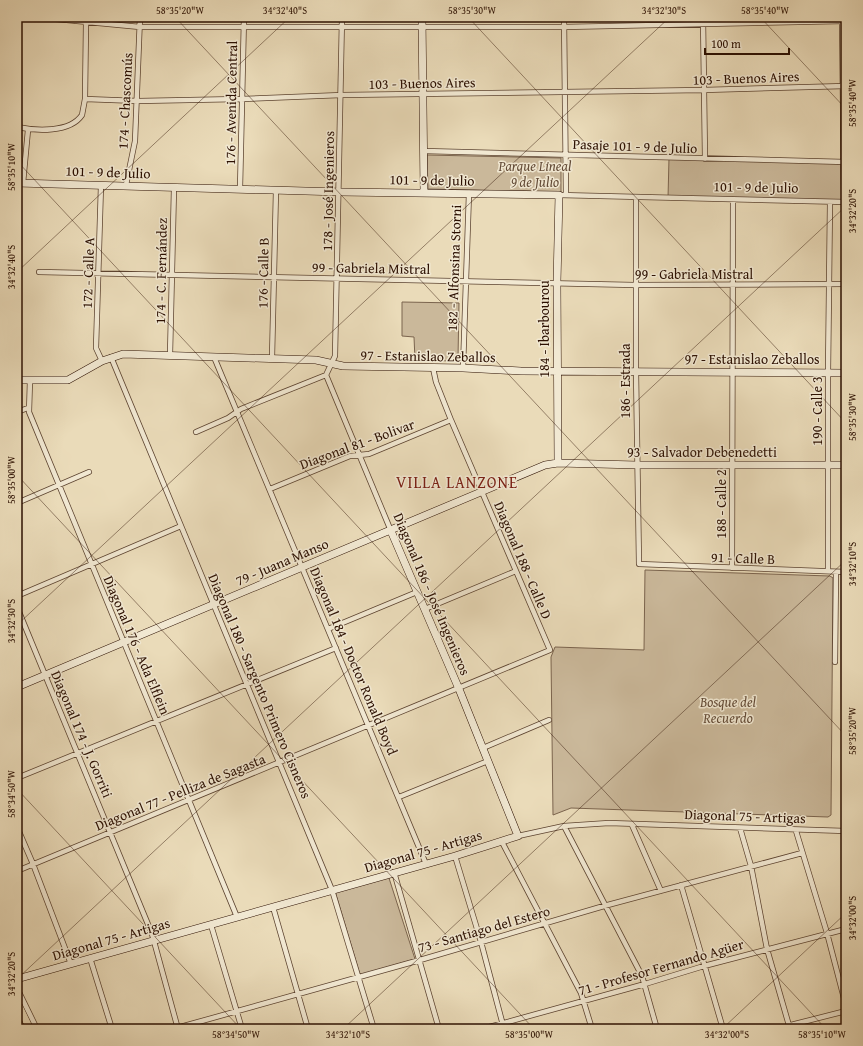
<svg xmlns="http://www.w3.org/2000/svg" width="863" height="1046" viewBox="0 0 863 1046" font-family="'Gentium Book Plus',serif">
<rect width="100%" height="100%" fill="#eadbb9"/>
<filter id="stains"><feTurbulence type="fractalNoise" baseFrequency=".005" numOctaves="4"/><feColorMatrix values="0 0 0 0 .2 0 0 0 0 .09 0 0 0 0 .02 0 0 0 .5 -.17"/></filter>
<radialGradient id="worn" r=".72"><stop offset=".6" stop-color="#630" stop-opacity="0"/><stop offset="1" stop-color="#630" stop-opacity=".3"/></radialGradient>
<!-- green -->
<path fill="#cab89a" stroke="#7b644e" d="M427 155 561 158V192L428 189Z
M669 158 844 162V202L668 198Z
M402 302 459 303 458 358 453 361 415 360 414 337 402 336Z
M645 570 830 576 833 578 831 815 828 817 571 808 553 815 551 657 555 647 644 650Z
M388 875 415 959 360 975 335 891Z"/>
<g fill="none" stroke-linecap="round" stroke-linejoin="round">
<defs>
<path id="street" d="M35 17 140 27H564L846 21
M564 17 566 195
M703 17 705 159
M842 17 844 202
M85 99 86 23
M17 127C36 131 70 133 82 115L85 99 138 101 241 99 342 95 704 90 846 86
M424 151 846 162
M23 183 28 130
M101 185 96 348 102 361
M126 185 135 141 140 17
M240 189 244 17
M559 195 846 202
M636 197V371L639 564 846 572
M39 272 635 285 846 284
M170 355 174 188
M111 357 332 890 374 1029
M214 357 426 864
M272 358 276 190
M463 368 469 193
M326 375 335 356 342 17
M326 375 391 531
M30 380 29 412 237 917
M17 412 28 408
M196 432 228 418 241 409 326 375
M270 489 350 456 369 454 451 420
M17 503 89 472
M732 568 733 200
M828 571V373L830 202
M17 596 181 526
M17 607 152 934 178 1029
M425 609 516 571
M328 629 417 592
M835 662 836 572
M483 748 549 720
M17 778 336 648
M399 797 488 761
M632 825 661 891
M564 826 642 976 657 1029
M17 827 33 864 71 964
M740 828 751 866 767 949 790 1029
M796 831 827 933 846 1006
M518 836 564 826 609 823 846 831
M502 842 581 993 592 1029
M455 856 481 942 504 1029
M17 871 550 650 451 420 436 382 433 368
M394 872 439 1029
M681 885 723 1029
M273 907 308 1029
M211 925 242 1029
M90 958 112 1029
M17 988 37 1029
M173 1029 420 960 604 906 802 853
M482 1029 645 984 704 966 846 929
M775 1029 846 1011"/>
<path id="secondary" d="M422 17 424 192
M17 183 340 192 559 195 557 283 558 463
M17 380H68L102 361 123 354 316 360 343 366 463 368 521 371 846 373
M17 687 545 465 558 463 637 465H846
M17 979 455 856 518 836 459 689 391 531"/>
<path id="primary" d="M17 1002 30 1029"/>
</defs>
<!-- street casing -->
<use href="#street" stroke="#5c4330" stroke-width="6"/>
<!-- secondary casing -->
<use href="#secondary" stroke="#2c1002" stroke-width="8"/>
<!-- primary casing -->
<use href="#primary" stroke="#2c1002" stroke-width="8"/>
<!-- street -->
<use href="#street" stroke="#f1e8d2" stroke-width="4.5"/>
<!-- secondary -->
<use href="#secondary" stroke="#f1e8d2" stroke-width="7"/>
<!-- primary -->
<use href="#primary" stroke="#eadbb9" stroke-width="7"/>
</g>
<!-- ticks -->
<path fill="none" stroke="#2c1002" stroke-width="1" stroke-opacity="0.45" d="M175 17 846 736M468 17 846 423M760 17 846 109M17 161 826 1029M17 272 290 17M17 475 534 1029M17 625 670 17M17 789 241 1029M17 979 846 206M343 1029 846 560M722 1029 846 913"/>
<g text-anchor="middle" stroke-width="3" stroke-linejoin="round" paint-order="stroke">
<!-- street labels -->
<g font-size="14" fill="#2c1002" stroke="#f1e8d2">
<text transform="translate(746 78) rotate(-2)" y="5">103 - Buenos Aires</text>
<text transform="translate(422 83) rotate(-1)" y="5">103 - Buenos Aires</text>
<text transform="translate(125 101) rotate(-87)" y="5">174 - Chascomús</text>
<text transform="translate(231 103) rotate(-89)" y="5">176 - Avenida Central</text>
<text transform="translate(635 146) rotate(2)" y="5">Pasaje 101 - 9 de Julio</text>
<text transform="translate(108 172) rotate(2)" y="5">101 - 9 de Julio</text>
<text transform="translate(432 180) rotate(1)" y="5">101 - 9 de Julio</text>
<text transform="translate(756 187) rotate(1)" y="5">101 - 9 de Julio</text>
<text transform="translate(328 191) rotate(-89)" y="5">178 - José Ingenieros</text>
<text transform="translate(371 268) rotate(1)" y="5">99 - Gabriela Mistral</text>
<text transform="translate(454 268) rotate(-88)" y="5">182 - Alfonsina Storni</text>
<text transform="translate(161 271) rotate(-89)" y="5">174 - C. Fernández</text>
<text transform="translate(88 273) rotate(-88)" y="5">172 - Calle A</text>
<text transform="translate(263 273) rotate(-89)" y="5">176 - Calle B</text>
<text x="694" y="279">99 - Gabriela Mistral</text>
<text transform="translate(544 329) rotate(-90)" y="5">184 - Ibarbourou</text>
<text transform="translate(428 356) rotate(1)" y="5">97 - Estanislao Zeballos</text>
<text x="752" y="364">97 - Estanislao Zeballos</text>
<text transform="translate(625 381) rotate(-90)" y="5">186 - Estrada</text>
<text transform="translate(817 411) rotate(-90)" y="5">190 - Calle 3</text>
<text transform="translate(357 444) rotate(-20)" y="5">Diagonal 81 - Bolivar</text>
<text x="702" y="457">93 - Salvador Debenedetti</text>
<text transform="translate(721 504) rotate(-90)" y="5">188 - Calle 2</text>
<text transform="translate(743 558) rotate(2)" y="5">91 - Calle B</text>
<text transform="translate(523 560) rotate(67)" y="5">Diagonal 188 - Calle D</text>
<text transform="translate(282 562) rotate(-23)" y="5">79 - Juana Manso</text>
<text transform="translate(432 594) rotate(67)" y="5">Diagonal 186 - José Ingenieros</text>
<text transform="translate(137 645) rotate(67)" y="5">Diagonal 176 - Ada Elflein</text>
<text transform="translate(354 661) rotate(67)" y="5">Diagonal 184 - Doctor Ronald Boyd</text>
<text transform="translate(260 686) rotate(67)" y="5">Diagonal 180 - Sargento Primero Cisneros</text>
<text transform="translate(82 734) rotate(67)" y="5">Diagonal 174 - J. Gorriti</text>
<text transform="translate(180 792) rotate(-22)" y="5">Diagonal 77 - Pelliza de Sagasta</text>
<text transform="translate(745 816) rotate(2)" y="5">Diagonal 75 - Artigas</text>
<text transform="translate(423 851) rotate(-16)" y="5">Diagonal 75 - Artigas</text>
<text transform="translate(484 929) rotate(-16)" y="5">73 - Santiago del Estero</text>
<text transform="translate(111 939) rotate(-16)" y="5">Diagonal 75 - Artigas</text>
<text transform="translate(661 967) rotate(-16)" y="5">71 - Profesor Fernando Agüer</text>
</g>
<!-- park labels -->
<g font-size="14" font-style="italic" fill="#634b37" stroke="#f1e8d2">
<text x="535" y="171">Parque Lineal<tspan x="535" dy="16">9 de Julio</tspan></text>
<text x="728" y="707">Bosque del<tspan x="728" dy="16">Recuerdo</tspan></text>
</g>
<!-- quarter labels -->
<g font-size="16" letter-spacing="1" fill="#7a1f14" stroke="#f1e8d2">
<text x="457" y="488">VILLA LANZONE</text>
</g>
</g>
<!-- margin -->
<rect width="863" height="1046" fill="none" stroke="#eadbb9" stroke-width="44"/>
<!-- scale -->
<path d="M705 48v6h84v-6" fill="none" stroke="#2c1002" stroke-width="2"/>
<text x="711" y="48" font-size="12" fill="#2c1002" stroke="#f1e8d2" stroke-width="3" paint-order="stroke">100 m</text>
<rect x="22" y="22" width="819" height="1002" fill="none" stroke="#2c1002" stroke-width="1.5"/>
<g font-size="10" text-anchor="middle" fill="#2c1002">
<text x="180" y="14">58°35'20"W</text>
<text x="285" y="14">34°32'40"S</text>
<text x="472" y="14">58°35'30"W</text>
<text x="664" y="14">34°32'30"S</text>
<text x="765" y="14">58°35'40"W</text>
<text transform="translate(852 103) rotate(-90)" y="4">58°35'40"W</text>
<text transform="translate(11 167) rotate(-90)" y="4">58°35'10"W</text>
<text transform="translate(852 211) rotate(-90)" y="4">34°32'20"S</text>
<text transform="translate(11 267) rotate(-90)" y="4">34°32'40"S</text>
<text transform="translate(852 417) rotate(-90)" y="4">58°35'30"W</text>
<text transform="translate(11 480) rotate(-90)" y="4">58°35'00"W</text>
<text transform="translate(852 564) rotate(-90)" y="4">34°32'10"S</text>
<text transform="translate(11 621) rotate(-90)" y="4">34°32'30"S</text>
<text transform="translate(852 731) rotate(-90)" y="4">58°35'20"W</text>
<text transform="translate(11 794) rotate(-90)" y="4">58°34'50"W</text>
<text transform="translate(852 918) rotate(-90)" y="4">34°32'00"S</text>
<text transform="translate(11 974) rotate(-90)" y="4">34°32'20"S</text>
<text x="236" y="1038">58°34'50"W</text>
<text x="348" y="1038">34°32'10"S</text>
<text x="529" y="1038">58°35'00"W</text>
<text x="727" y="1038">34°32'00"S</text>
<text x="822" y="1038">58°35'10"W</text>
</g>
<rect width="100%" height="100%" filter="url(#stains)"/>
<rect width="100%" height="100%" fill="url(#worn)"/>
</svg>
